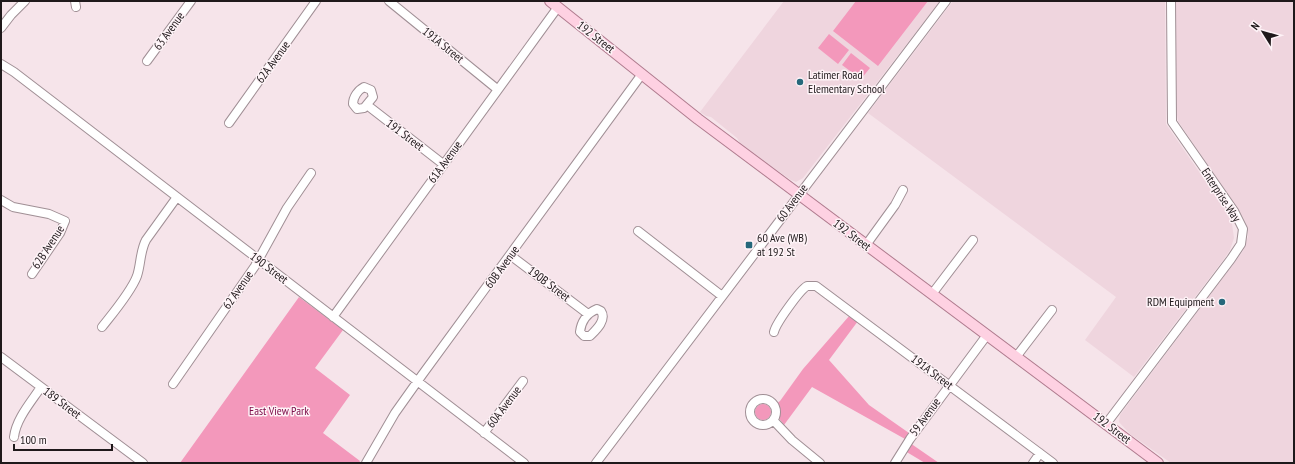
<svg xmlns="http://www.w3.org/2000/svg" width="1295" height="464" viewBox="0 0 1295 464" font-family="'PT Sans Narrow',sans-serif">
<rect width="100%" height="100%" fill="#f6e4ea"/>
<!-- built -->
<path fill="#efd5de" d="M784 1H940L803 178 796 182 791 180 742 146 737 138 711 117 706 116 700 112Z
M953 1H1165L1166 124 1229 215 1232 224 1234 238 1230 250 1224 259 1134 377 1085 340 1116 297 868 113Z
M1176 1H1294V463H1171L1130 434 1119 422 1120 415 1243 251 1248 237V228L1243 217 1178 121 1176 109Z"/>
<!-- green -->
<path fill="#f398bb" d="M856 1H928L878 66 833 31Z
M829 34 849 50 838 64 818 48Z
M851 53 870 68 861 79 842 65Z
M299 297 343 330 315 368 350 395 323 433 360 461 359 463H180Z
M850 315 858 321 829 360 869 405 909 433 905 439 812 387 784 425 778 417 776 404 780 401 803 369Z
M755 412a8 8 0 1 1 16 0a8 8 0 1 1-16 0Z
M910 443 939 463H925L905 451Z"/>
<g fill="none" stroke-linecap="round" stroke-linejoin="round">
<defs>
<path id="minor" d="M75 1 76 7
M389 1 497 89
M1 28 11 15 25 1
M147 61 191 1
M1 64 14 72 524 463
M364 87 371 90 373 97 364 108 357 109 353 104C353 97 358 90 364 87Z
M367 105 443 164
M229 123 316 1
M1 200 13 207 49 214 65 221 60 233 32 274
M638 231 722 296
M866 245 895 205 903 190
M510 255 588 314
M932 294 973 240
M597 309 601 311C607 320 596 330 590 336H584L580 332C581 322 587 313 597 309Z
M333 317 558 7
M102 327C113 313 131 292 137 276 141 264 140 251 146 240L177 197
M774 332C776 323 800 290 807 286H816L1053 463
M1 357 143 463
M1016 357 1052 310
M173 384 255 266 287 208 311 173
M750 412a13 13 0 1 1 26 0a13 13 0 1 1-26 0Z
M773 420 792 440 820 463
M1106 424 1231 259 1241 244 1243 229 1234 211 1172 122 1171 1
M484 433 523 381
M14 437C16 419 31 402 41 387
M366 463 395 413 422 375 642 74
M596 463 946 1
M895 463 910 439 987 335
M1033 463 1040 453"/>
<path id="major" d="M550 1 698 119 1158 463"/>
</defs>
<!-- minor casing -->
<use href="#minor" stroke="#a08f95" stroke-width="10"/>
<!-- major casing -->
<use href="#major" stroke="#b07c8f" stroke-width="12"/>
<!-- minor -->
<use href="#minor" stroke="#fff" stroke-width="8"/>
<!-- major -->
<use href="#major" stroke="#fed1e2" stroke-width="10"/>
</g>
<!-- markers -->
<g fill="#26687b" stroke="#fef3f7" stroke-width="1.5">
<circle cx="800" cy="82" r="4"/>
<rect x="745" y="241" width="8" height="8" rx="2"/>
<circle cx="1222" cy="302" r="4"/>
</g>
<g text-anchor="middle" stroke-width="3" stroke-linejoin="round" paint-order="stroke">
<!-- street labels -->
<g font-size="12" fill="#1f191b" stroke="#fef3f7">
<text transform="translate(169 31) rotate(-54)" y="4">63 Avenue</text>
<text transform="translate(596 37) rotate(38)" y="4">192 Street</text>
<text transform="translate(443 45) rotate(39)" y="4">191A Street</text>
<text transform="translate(273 62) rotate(-54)" y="4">62A Avenue</text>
<text transform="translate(405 135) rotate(37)" y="4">191 Street</text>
<text transform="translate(445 162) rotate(-54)" y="4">61A Avenue</text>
<text transform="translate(1221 195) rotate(57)" y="4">Enterprise Way</text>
<text transform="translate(792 203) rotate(-53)" y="4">60 Avenue</text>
<text transform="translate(852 235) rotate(37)" y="4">192 Street</text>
<text transform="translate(48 247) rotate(-57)" y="4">62B Avenue</text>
<text transform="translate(502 267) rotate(-54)" y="4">60B Avenue</text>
<text transform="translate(269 268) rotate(37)" y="4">190 Street</text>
<text transform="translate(549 284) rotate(37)" y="4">190B Street</text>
<text transform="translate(238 290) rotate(-55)" y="4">62 Avenue</text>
<text transform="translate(932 372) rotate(37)" y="4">191A Street</text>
<text transform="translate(62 403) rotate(37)" y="4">189 Street</text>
<text transform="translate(504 407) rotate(-53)" y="4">60A Avenue</text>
<text transform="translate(925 417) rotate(-54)" y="4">59 Avenue</text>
<text transform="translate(1112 428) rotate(37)" y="4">192 Street</text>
</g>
<!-- poi labels -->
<g font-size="12" fill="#1f191b" stroke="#fef3f7" text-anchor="start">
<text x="808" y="79">Latimer Road<tspan x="808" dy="14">Elementary School</tspan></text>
<text x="757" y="242">60 Ave (WB)<tspan x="757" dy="14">at 192 St</tspan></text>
<text x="1214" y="306" text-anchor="end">RDM Equipment</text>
</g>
<!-- park labels -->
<g font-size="12" fill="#7c0b48" stroke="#fef3f7">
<text x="279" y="415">East View Park</text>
</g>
</g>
<!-- border -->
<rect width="1295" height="464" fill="none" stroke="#1f191b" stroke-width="4"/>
<!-- north arrow -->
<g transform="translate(1263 32) rotate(307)" stroke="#fef3f7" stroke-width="3" paint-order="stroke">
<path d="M0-3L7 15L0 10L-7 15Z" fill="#1f191b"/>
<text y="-6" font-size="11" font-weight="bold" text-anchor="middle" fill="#1f191b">N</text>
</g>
<!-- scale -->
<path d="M14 444v6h98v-6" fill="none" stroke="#1f191b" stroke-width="2"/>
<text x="20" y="444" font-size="12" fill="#1f191b" stroke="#fef3f7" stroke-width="3" paint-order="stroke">100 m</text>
</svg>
